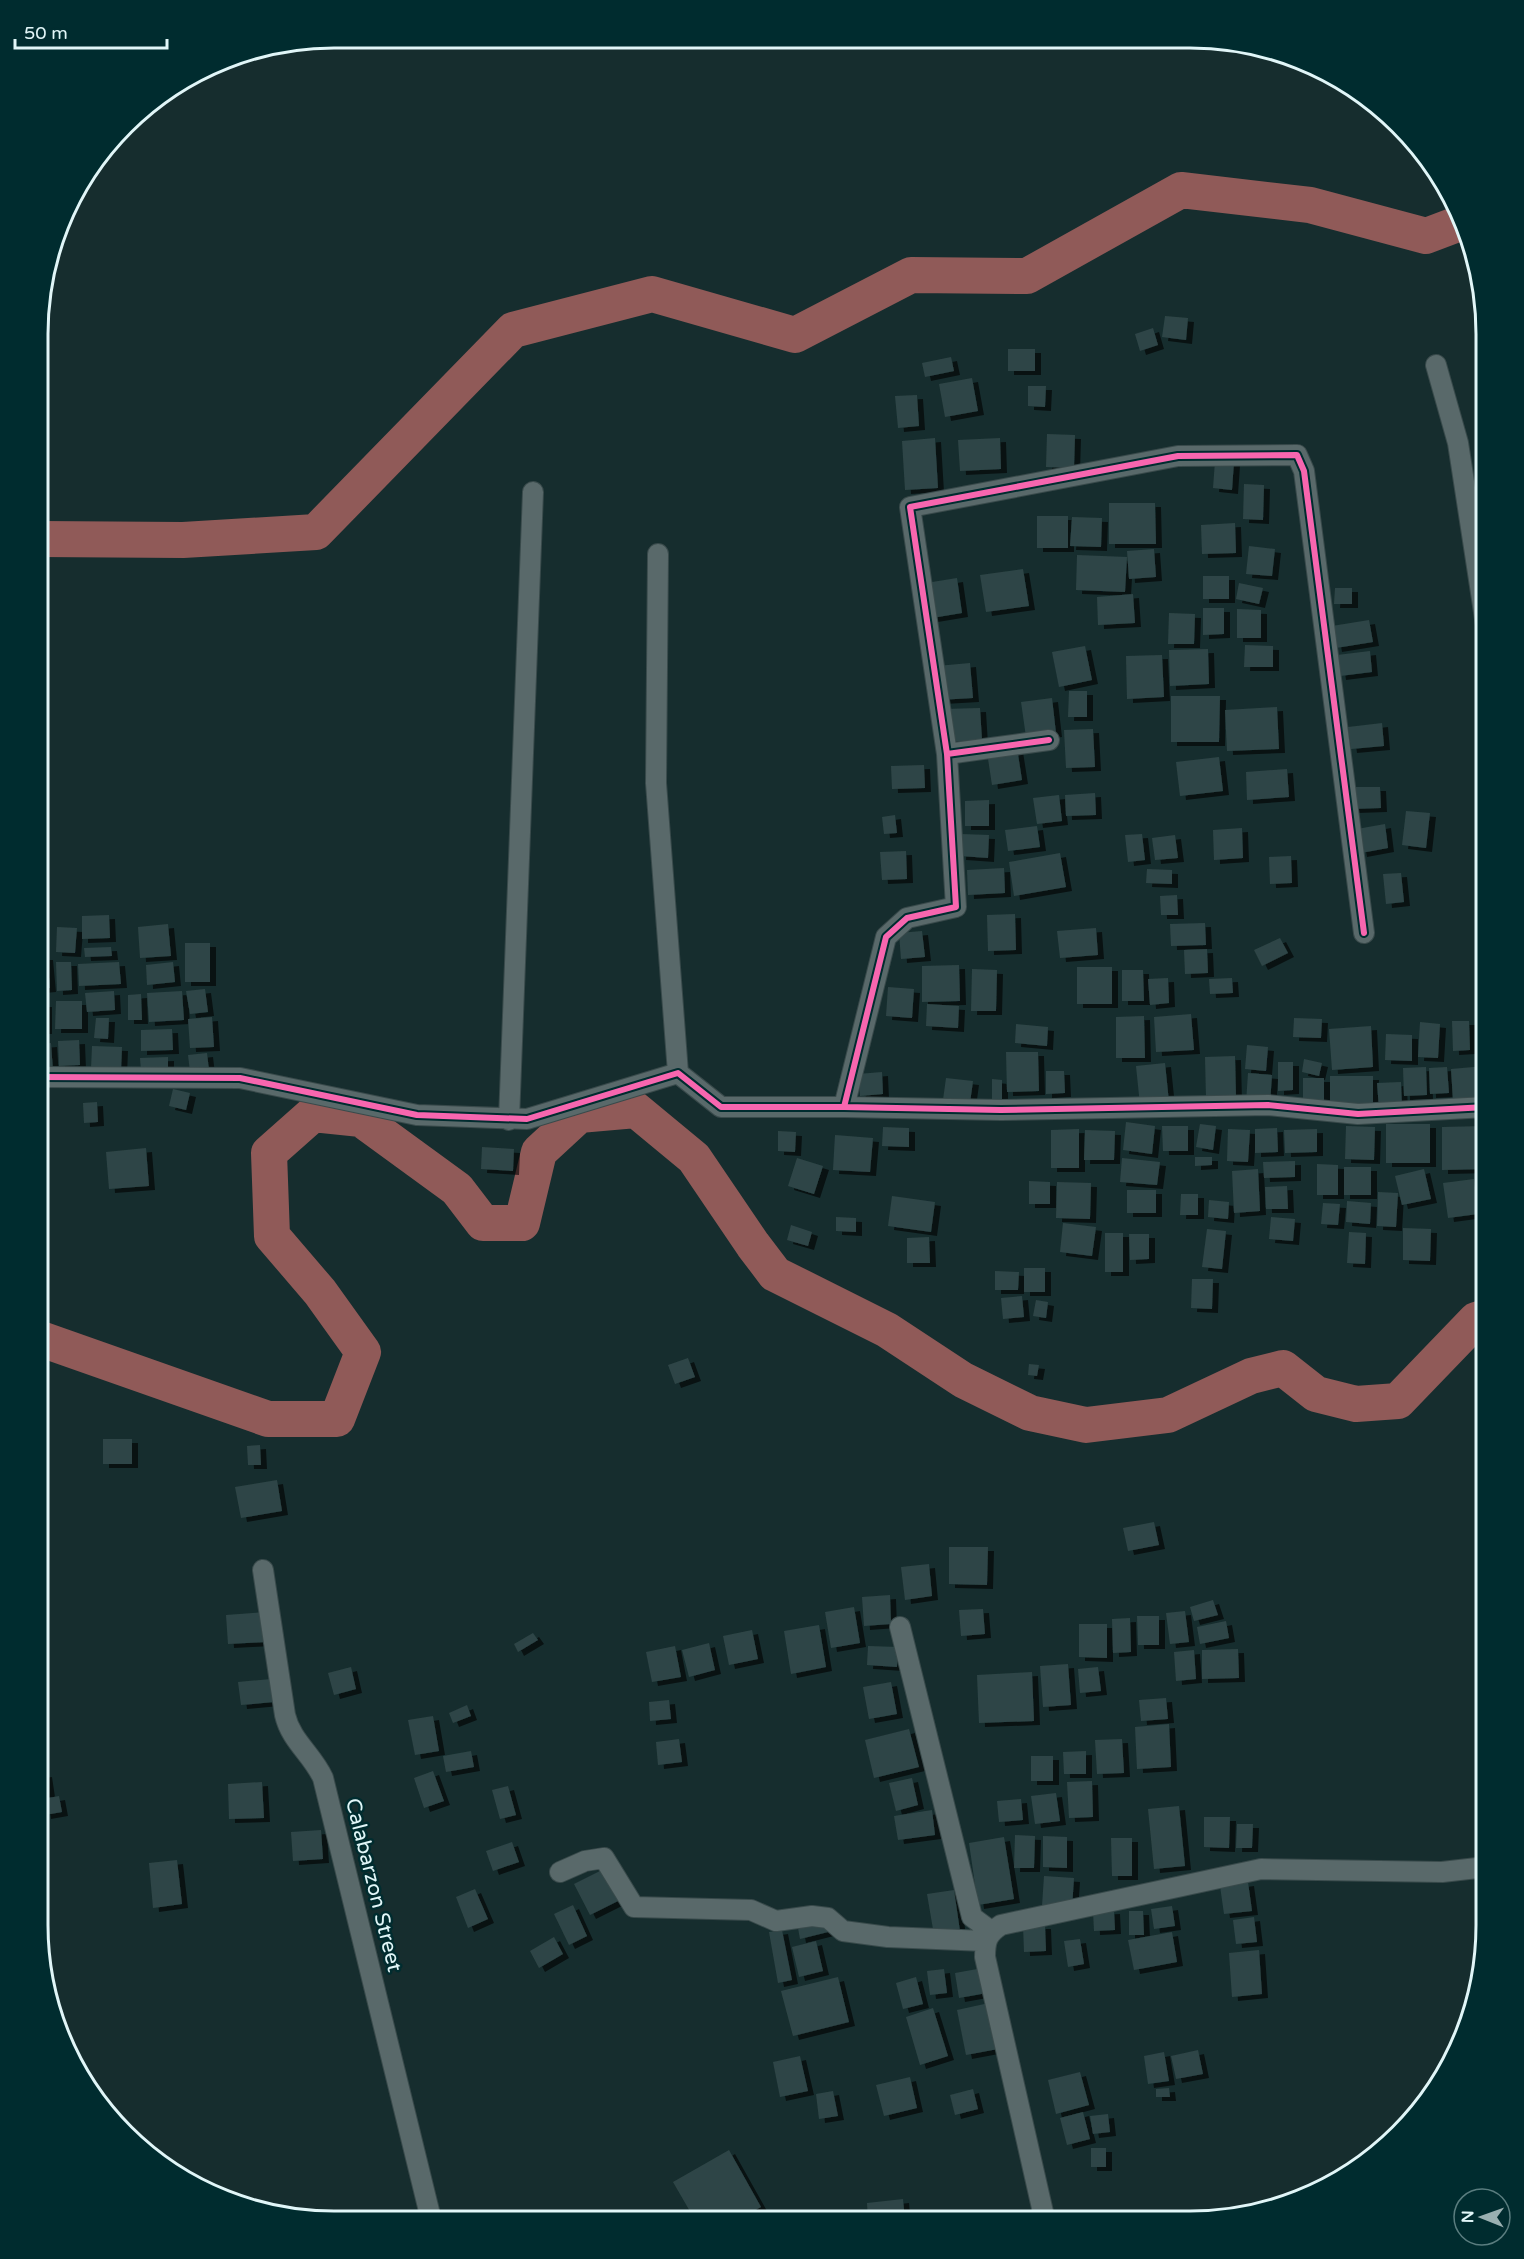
<svg xmlns="http://www.w3.org/2000/svg" width="1524" height="2259" viewBox="0 0 1524 2259" font-family="'Varela Round',sans-serif">
<defs>
<filter id="shadow"><feDropShadow dx="6" dy="4" stdDeviation="0" flood-color="#0009"/></filter>
</defs>
<rect width="100%" height="100%" fill="#162d2e"/>
<g fill="none" stroke-linecap="round" stroke-linejoin="round">
<!-- river -->
<path stroke="#905a58" stroke-width="36" d="M40 539 183 540 316 532 513 330 652 294 795 335 911 275 1027 276 1181 190 1310 205 1426 236 1463 222
M38 1338 268 1419H337L363 1352 320 1292 272 1236 269 1153 313 1114 361 1119 457 1189 483 1223H522L539 1152 579 1115 636 1110 694 1158 753 1245 775 1274 887 1330 963 1380 1030 1413 1086 1425 1168 1415 1251 1376 1283 1368 1316 1394 1356 1404 1398 1401 1476 1320 1486 1317"/>
</g>
<!-- building -->
<path fill="#2e4546" filter="url(#shadow)" d="M1165 316 1188 318 1186 340 1162 337Z
M1153 328 1158 345 1140 351 1135 334Z
M1008 349H1035V371H1008Z
M951 357 954 371 925 377 922 363Z
M972 378 978 411 945 417 939 384Z
M1028 386H1046L1045 407 1028 406Z
M917 395 919 426 898 428 895 396Z
M1047 434 1075 435 1074 468 1046 467Z
M935 438 938 488 905 490 902 441Z
M1000 438 1001 469 960 471 958 440Z
M1215 461 1234 462 1232 490 1213 488Z
M1244 484 1264 485 1263 520 1243 519Z
M1109 503H1155L1156 544H1109Z
M1037 516H1068V548H1037Z
M1072 517 1102 518 1101 547 1070 546Z
M1235 523 1236 553 1202 554 1201 525Z
M1249 546 1275 549 1272 576 1246 574Z
M1154 549 1156 577 1129 579 1127 551Z
M1077 555 1127 557 1125 592 1076 590Z
M1023 569 1029 606 986 612 980 575Z
M1203 576H1229V599H1203Z
M957 578 962 613 932 618 926 583Z
M1239 583 1263 588 1259 604 1236 599Z
M1335 588H1352V604H1334Z
M1133 594 1135 623 1098 625 1097 597Z
M1203 608H1224V634L1203 635Z
M1237 609 1261 610V638H1237Z
M1169 613 1195 614 1194 644H1168Z
M1369 620 1373 642 1336 648 1332 626Z
M1245 645 1273 646V667H1244Z
M1085 646 1092 680 1059 687 1052 652Z
M1208 649 1209 684 1170 686 1169 650Z
M1370 651 1372 672 1340 676 1337 655Z
M1162 655 1164 697 1127 699 1126 656Z
M970 663 973 698 939 700 937 666Z
M1069 691H1087V717H1068Z
M1171 696H1220L1219 742H1171Z
M1052 698 1056 733 1026 737 1021 702Z
M1277 707 1279 749 1227 751 1225 710Z
M980 708 982 740 946 742 944 709Z
M1382 723 1384 746 1351 749 1348 727Z
M1093 729 1095 767 1066 768 1064 730Z
M1017 748 1022 780 992 785 987 752Z
M1219 757 1223 791 1180 796 1176 762Z
M924 765 925 788 892 789 891 766Z
M1287 769 1289 797 1247 800 1246 772Z
M1351 787H1380L1381 808 1352 809Z
M1095 793 1096 815 1066 816 1065 795Z
M1059 795 1062 821 1037 824 1033 798Z
M989 800V826H965V801Z
M1406 811 1430 813 1426 848 1402 845Z
M895 815 897 833 884 834 882 817Z
M1385 824 1388 848 1361 853 1357 829Z
M1037 826 1040 847 1008 851 1005 830Z
M1242 828 1243 858 1214 860 1213 830Z
M961 834 989 835 988 858 960 856Z
M1142 834 1145 860 1128 862 1125 835Z
M1175 835 1178 858 1155 860 1152 838Z
M906 851 907 879 882 880 880 852Z
M1060 853 1066 887 1014 896 1009 862Z
M1291 856 1292 883 1270 884 1269 857Z
M1004 868 1005 893 968 895 967 870Z
M1147 869 1172 870V884L1146 883Z
M1477 869H1486V897L1478 898Z
M1401 873 1404 902 1386 904 1383 874Z
M1177 895 1178 915H1161L1160 896Z
M1015 914 1016 950 988 951 987 915Z
M109 915 110 938 82 939V916Z
M1205 923 1206 945 1171 946 1170 924Z
M168 924 171 956 140 958 138 927Z
M57 927 77 928 75 953 56 952Z
M1096 928 1098 955 1060 958 1057 931Z
M922 931 925 957 901 959 899 933Z
M1280 938 1288 953 1262 966 1254 950Z
M185 943H210V982H185Z
M111 947 112 956 85 957 84 948Z
M1207 949 1208 973 1185 974 1184 950Z
M39 956H47L50 988 39 989Z
M56 962H71L72 990 57 991Z
M119 962 121 984 79 986 78 964Z
M173 962 175 982 147 985 146 965Z
M959 965 960 1001 922 1002V966Z
M1077 967H1112V1004H1077Z
M972 969 997 970 996 1011H971Z
M1122 970H1143L1144 1001H1122Z
M1168 978 1169 1003 1150 1005 1148 979Z
M1232 978 1233 993 1210 994 1209 979Z
M888 987 914 989 912 1018 886 1016Z
M205 989 208 1012 190 1014 186 991Z
M114 991 115 1010 87 1012 85 993Z
M182 991 184 1020 149 1022 147 993Z
M141 994 142 1020H128V995Z
M56 1001H82V1029H55Z
M39 1003H46V1030H39Z
M927 1004 959 1006 958 1028 926 1026Z
M1191 1014 1194 1050 1156 1052 1154 1017Z
M1144 1016 1145 1058H1116V1017Z
M212 1017 214 1047 190 1048 188 1019Z
M96 1018H109L108 1039 94 1038Z
M1294 1018 1322 1019 1321 1038 1293 1037Z
M1452 1021H1469L1470 1050 1453 1051Z
M1420 1022 1440 1024 1438 1058 1418 1057Z
M1016 1024 1048 1027 1047 1046 1015 1043Z
M1371 1026 1373 1067 1332 1070 1329 1029Z
M172 1029 173 1050 141 1051V1030Z
M1386 1034 1412 1035V1061L1385 1060Z
M79 1040 80 1065 59 1066 58 1041Z
M51 1043 53 1071 39 1072V1044Z
M1247 1045 1268 1047 1266 1071 1245 1069Z
M92 1046 122 1047 121 1071 91 1069Z
M1006 1052H1038L1039 1091 1007 1092Z
M207 1053 209 1070 190 1072 188 1055Z
M1235 1056 1236 1097 1206 1098 1205 1057Z
M168 1057V1070L141 1071 140 1058Z
M1304 1059 1322 1063 1319 1076 1302 1072Z
M1278 1062H1293V1090L1278 1091Z
M1165 1063 1169 1102 1140 1105 1136 1066Z
M1485 1066 1486 1099 1453 1101 1451 1069Z
M1426 1067 1427 1095 1404 1096 1403 1068Z
M1447 1067 1449 1093 1430 1094 1429 1068Z
M1046 1071H1064L1065 1093 1046 1094Z
M882 1072 883 1094 860 1096 858 1074Z
M1248 1073 1272 1075 1270 1104 1246 1103Z
M1330 1076H1373V1106H1330Z
M946 1078 973 1081 970 1103 943 1100Z
M1303 1078H1324V1103H1303Z
M992 1079 1002 1080V1100H992Z
M1401 1082 1402 1108 1379 1109 1377 1083Z
M173 1089 190 1093 186 1110 169 1106Z
M97 1102 98 1122 84 1123 83 1103Z
M1126 1122 1155 1126 1152 1154 1123 1150Z
M1200 1124 1216 1126 1213 1150 1196 1147Z
M1386 1124H1430V1163H1386Z
M1162 1126H1188V1151H1163Z
M1346 1126 1375 1127 1374 1160 1345 1159Z
M1486 1126V1169L1442 1170V1127Z
M883 1127 909 1128V1147L882 1146Z
M1277 1128 1278 1152 1255 1153V1129Z
M1079 1129V1168H1051V1130Z
M1228 1129 1250 1130 1248 1162 1227 1161Z
M1317 1129V1152L1285 1153 1284 1130Z
M1085 1130 1115 1131 1114 1160H1084Z
M778 1131 796 1132 795 1152 778 1151Z
M835 1135 873 1138 870 1172 833 1170Z
M482 1147 514 1149 513 1171 481 1169Z
M146 1148 149 1186 109 1189 106 1152Z
M1195 1157H1212V1165L1195 1166Z
M797 1158 823 1166 814 1194 788 1186Z
M1122 1158 1160 1162 1157 1185 1120 1182Z
M1295 1161V1177L1264 1178 1263 1162Z
M1317 1164 1338 1165V1195H1317Z
M1344 1167H1371V1195H1344Z
M1258 1169 1260 1211 1234 1213 1232 1171Z
M1424 1169 1431 1199 1402 1205 1395 1176Z
M1474 1179 1478 1214 1448 1218 1443 1183Z
M1029 1181 1050 1182V1204H1029Z
M1057 1182 1091 1183 1090 1219 1056 1218Z
M1287 1186 1288 1209H1266L1265 1187Z
M1127 1190H1156V1213H1127Z
M1378 1192 1398 1193 1396 1227 1377 1226Z
M1181 1194H1198V1215H1180Z
M892 1196 935 1202 931 1232 888 1226Z
M1209 1200 1229 1202 1228 1219 1208 1217Z
M1347 1201 1371 1203 1370 1224 1346 1222Z
M1323 1203 1340 1204 1338 1225 1321 1224Z
M836 1217 856 1218V1232L836 1231Z
M1271 1217 1295 1219 1293 1241 1269 1239Z
M1063 1223 1096 1227 1092 1256 1060 1252Z
M791 1225 812 1232 808 1246 787 1240Z
M1403 1228 1431 1229 1430 1261 1403 1260Z
M1207 1229 1226 1231 1222 1269 1202 1267Z
M1349 1232 1366 1233 1365 1264 1347 1263Z
M1105 1233H1123V1272H1105Z
M1129 1234H1149V1259L1130 1260Z
M929 1237 930 1263H907V1238Z
M1024 1268H1045V1292H1024Z
M995 1271 1019 1272 1018 1290H995Z
M1192 1279H1213L1212 1309 1191 1308Z
M1022 1296 1024 1317 1003 1319 1001 1298Z
M1036 1300 1048 1302 1046 1318 1033 1316Z
M688 1358 695 1377 675 1384 668 1365Z
M1029 1364 1039 1365 1037 1376 1028 1375Z
M103 1439H132V1464H103Z
M260 1445 261 1465H248L247 1446Z
M277 1480 282 1511 241 1518 235 1487Z
M1154 1522 1159 1545 1128 1551 1123 1528Z
M949 1547H988L987 1585 949 1584Z
M929 1564 932 1596 905 1600 901 1567Z
M890 1595 891 1624 864 1626 862 1597Z
M1213 1600 1218 1615 1194 1621 1190 1607Z
M854 1607 860 1643 831 1648 825 1612Z
M983 1609 985 1634 961 1636 959 1610Z
M1185 1611 1189 1642 1170 1644 1166 1613Z
M265 1612 267 1642 228 1644 226 1615Z
M1137 1616H1159V1645H1138Z
M1130 1618 1131 1652 1113 1653 1112 1619Z
M1226 1621 1229 1638 1200 1644 1197 1627Z
M1079 1624H1107V1658L1079 1657Z
M819 1625 826 1667 791 1674 784 1631Z
M752 1630 758 1659 729 1665 723 1636Z
M533 1633 538 1640 518 1652 514 1644Z
M709 1643 715 1670 689 1677 682 1650Z
M675 1646 681 1677 652 1682 646 1652Z
M868 1646 898 1647 897 1667 867 1665Z
M1238 1649 1239 1678 1202 1679V1650Z
M1194 1650 1196 1679 1176 1681 1174 1652Z
M1068 1664 1071 1705 1043 1707 1040 1666Z
M351 1667 356 1689 334 1695 328 1673Z
M1098 1667 1101 1691 1080 1693 1078 1669Z
M1032 1672 1034 1721 979 1723 977 1675Z
M271 1679 274 1702 241 1705 238 1682Z
M891 1682 897 1714 869 1719 863 1687Z
M1166 1698 1168 1719 1141 1721 1139 1700Z
M669 1700 671 1719 650 1721 649 1702Z
M467 1705 471 1716 453 1723 449 1713Z
M433 1716 439 1751 415 1755 408 1720Z
M1169 1724 1171 1767 1137 1769 1135 1727Z
M909 1729 919 1767 874 1778 865 1740Z
M679 1739 682 1762 658 1765 656 1742Z
M1122 1739 1124 1773 1097 1774 1095 1740Z
M471 1751 474 1767 446 1772 443 1756Z
M1086 1751V1774H1064L1063 1752Z
M1031 1756H1053V1781H1031Z
M433 1771 444 1801 424 1808 414 1778Z
M46 1773 49 1793 38 1794V1774Z
M912 1778 918 1805 896 1811 889 1783Z
M1092 1781 1093 1817 1069 1818 1067 1782Z
M262 1782 264 1818 229 1819 228 1784Z
M508 1786 516 1815 500 1819 492 1790Z
M1056 1793 1060 1821 1035 1824 1031 1796Z
M59 1796 62 1812 45 1815 43 1799Z
M1021 1799 1023 1820 999 1822 997 1801Z
M1179 1806 1185 1866 1154 1869 1148 1809Z
M932 1810 935 1835 898 1840 894 1816Z
M1204 1817H1230L1229 1848 1204 1847Z
M1237 1824H1253L1252 1848H1236Z
M321 1830 323 1859 293 1861 291 1832Z
M1015 1835 1035 1836 1034 1868H1014Z
M1043 1836 1067 1837V1868L1043 1867Z
M1004 1837 1014 1899 978 1905 969 1843Z
M1111 1838H1132V1876H1112Z
M512 1842 519 1862 493 1871 486 1851Z
M177 1860 182 1904 153 1908 149 1863Z
M606 1868 622 1899 590 1915 574 1884Z
M1044 1876 1074 1878 1072 1908 1042 1906Z
M1248 1882 1252 1911 1224 1914 1220 1886Z
M475 1889 488 1919 468 1928 456 1897Z
M954 1890 960 1931 934 1935 927 1894Z
M573 1905 587 1936 569 1945 554 1914Z
M1172 1906 1175 1926 1154 1929 1151 1909Z
M1114 1910 1115 1930 1094 1931 1093 1911Z
M1129 1911H1143L1144 1935H1129Z
M1254 1917 1257 1942 1236 1944 1233 1920Z
M825 1921 828 1932 800 1939 798 1928Z
M1023 1925H1045L1046 1951 1024 1952Z
M782 1930 792 1980 778 1983 769 1932Z
M1172 1932 1177 1962 1134 1970 1128 1940Z
M554 1937 563 1954 539 1968 530 1951Z
M1080 1939 1084 1964 1068 1967 1064 1941Z
M816 1941 823 1971 799 1977 792 1947Z
M1259 1950 1262 1994 1232 1997 1229 1953Z
M983 1968 987 1993 959 1998 955 1973Z
M944 1969 947 1993 930 1995 927 1971Z
M838 1977 849 2022 793 2036 781 1991Z
M916 1977 923 2004 903 2009 896 1983Z
M989 2003 998 2049 966 2055 957 2010Z
M933 2008 948 2056 920 2065 906 2017Z
M1198 2050 1203 2074 1176 2079 1171 2056Z
M1164 2052 1169 2081 1148 2084 1144 2056Z
M800 2056 808 2091 780 2097 773 2062Z
M1080 2072 1089 2105 1056 2114 1048 2080Z
M910 2077 917 2108 884 2116 876 2085Z
M1169 2088 1170 2097H1156V2089Z
M973 2089 978 2109 955 2115 950 2095Z
M833 2091 838 2116 819 2119 816 2094Z
M1083 2112 1090 2139 1067 2145 1060 2118Z
M1108 2114 1110 2132 1093 2134 1090 2116Z
M1091 2148H1106V2167H1091Z
M729 2150 761 2207 737 2220H695L673 2182Z
M903 2199 905 2221H868L867 2203Z"/>
<g fill="none" stroke-linecap="round" stroke-linejoin="round">
<defs>
<path id="minor" d="M1436 365 1458 443 1486 625
M658 554 656 783 678 1073
M1049 740 947 754 956 907 907 918 886 937 844 1107 1001 1110 1268 1105 1358 1114 1486 1107
M947 754 910 507 1178 456 1297 455 1304 471 1364 933
M39 1077 240 1078 417 1115 527 1119 678 1073 721 1107H844
M509 1120 533 492
M263 1570 285 1715C291 1741 312 1754 323 1778L431 2219
M900 1627 972 1917 991 1931
M560 1872 585 1861 604 1858 634 1907 751 1910 776 1921 812 1916 828 1918 843 1931 888 1937 985 1941
M1045 2221 985 1957C985 1941 987 1934 1001 1925L1261 1869 1442 1872 1486 1867"/>
</defs>
<!-- minor casing -->
<use href="#minor" stroke="#394a4b" stroke-width="22"/>
<!-- minor -->
<use href="#minor" stroke="#59696a" stroke-width="20"/>
<defs>
<path id="cycleway" d="M1049 740 947 754 956 907 907 918 886 937 844 1107 1001 1110 1268 1105 1358 1114 1486 1107
M947 754 910 507 1178 456 1297 455 1304 471 1364 933
M39 1077 240 1078 417 1115 527 1119 678 1073 721 1107H844"/>
</defs>
<!-- cycleway casing -->
<use href="#cycleway" stroke="#002c2f" stroke-width="10"/>
<!-- cycleway -->
<use href="#cycleway" stroke="#f766af" stroke-width="6"/>
</g>
<g text-anchor="middle" stroke-width="5" stroke-linejoin="round" paint-order="stroke">
<!-- street labels -->
<g font-size="21" fill="#e1f6f8" stroke="#002c2f">
<text transform="translate(374 1885) rotate(76)" y="7">Calabarzon Street</text>
</g>
</g>
<!-- crop -->
<path d="M0 0H1524V2259H0ZM334 48H1190A286 286 0 0 1 1476 334V1925A286 286 0 0 1 1190 2211H334A286 286 0 0 1 48 1925V334A286 286 0 0 1 334 48Z" fill="#002c2f" fill-rule="evenodd"/>
<path fill="none" stroke="#e1f6f8" stroke-width="3" d="M334 48H1190A286 286 0 0 1 1476 334V1925A286 286 0 0 1 1190 2211H334A286 286 0 0 1 48 1925V334A286 286 0 0 1 334 48Z"/>
<!-- north arrow -->
<g transform="translate(1482 2217) rotate(271)"><circle r="28" fill="#002c2f" stroke="#5a7d7f" stroke-width="1.5"/>
<path d="M0-4.5L10 22L0 15L-10 22Z" fill="#9ab0b1"/>
<text y="-9" font-size="16" font-weight="bold" text-anchor="middle" fill="#e1f6f8">N</text>
</g>
<!-- scale -->
<path d="M15 39v9h152v-9" fill="none" stroke="#e1f6f8" stroke-width="3"/>
<text x="24" y="39" font-size="18" fill="#e1f6f8" stroke="#002c2f" stroke-width="4.5" paint-order="stroke">50 m</text>
</svg>
